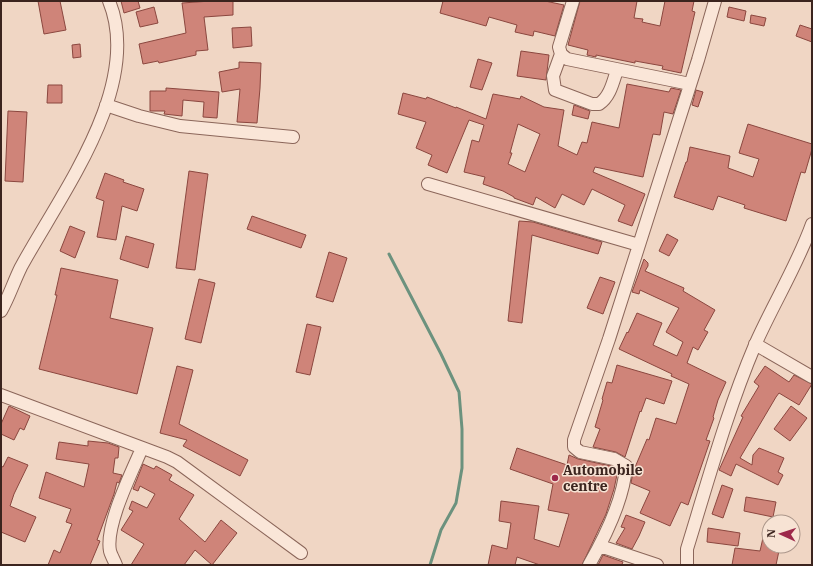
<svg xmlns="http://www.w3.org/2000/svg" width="813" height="566" viewBox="0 0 813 566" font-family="'IBM Plex Serif',serif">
<rect width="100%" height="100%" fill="#f0d6c4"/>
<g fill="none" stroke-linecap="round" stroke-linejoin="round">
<!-- stream -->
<path stroke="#6c927e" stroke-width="3" d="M389 254 441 354 459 392 462 429V468L456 503 441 530 430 565"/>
</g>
<!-- building -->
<path fill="#cf8479" stroke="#8b473f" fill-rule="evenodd" d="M38 1H60L66 30 44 34Z
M121 1H138L140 8 124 13Z
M211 1H233V15L204 17 208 50 196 51V55L159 63 158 61 143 64 139 44 186 33 182 3Z
M443 1H545L564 5 555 36 534 31 533 36 515 32 517 25 489 17 486 26 440 13Z
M580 1H637L634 18 643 19 642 22 660 26 665 1H694L692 11 695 12 681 73 662 69 663 66 635 61V63L596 55V57L587 55 588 50 568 45Z
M154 7 158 23 140 27 136 12Z
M729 7 746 11 744 21 727 17Z
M751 15 766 18 764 26 750 23Z
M800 25 812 29V42L796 36Z
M251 27 252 46 233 48 232 28Z
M80 44 81 57 73 58 72 45Z
M521 51 549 55 546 80 517 76Z
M478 59 492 63 482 90 470 87Z
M239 62 261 63 260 88 257 123 237 122 240 89 222 92 219 72 239 68Z
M627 84 669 92 671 88 681 90 673 114 664 112 660 135 653 134 643 177 595 167 593 172 645 194 632 226 618 221 625 205 592 189 584 205 562 194 555 208 536 197 533 205 514 198V197L503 191 483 184 485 177 464 172 472 140 479 142 484 125 469 120 447 173 428 165 432 155 416 148 426 122 398 114 403 93 426 99 427 97 456 108V107L486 119 493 94 520 99 521 96 544 107 564 110 558 146 577 155 582 142 587 143 592 122 619 128ZM518 124 540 134 525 172 508 164 512 153H510Z
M48 85H62V103H47Z
M166 88 219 92 217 118 203 117 204 102 183 100 182 116 164 114 165 111H150V91H166Z
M696 90 703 92 698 107 692 105Z
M574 105 590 111 588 119 572 115Z
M8 111 27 112 23 182 5 181Z
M748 124 812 144V149L805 173 801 172 786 221 744 208 745 205 718 196 713 210 674 197 686 162H687L690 147 730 156 728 168 753 177 759 159 739 153Z
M189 171 208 174 195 270 176 268Z
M105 173 124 180 123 182 144 189 137 211 122 206 116 240 97 237 104 201 96 198Z
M252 216 306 235 301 248 247 229Z
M519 221 533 222 602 242 598 254 532 235 522 323 508 321Z
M70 226 85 232 75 258 60 251Z
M667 234 678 240 669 256 659 251Z
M126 236 154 244 148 268 120 259Z
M329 252 347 258 333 302 316 297Z
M644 259 648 263V266L645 271 684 288 683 291 715 310 704 330 708 332 698 350 693 347 687 363 726 382 718 400 713 417 714 418 706 440 710 441 688 505 681 502 670 526 640 513 650 491 631 483 633 472 647 439 649 440 656 418 676 424 689 384 671 376 672 374 619 349 627 332 628 333 637 313 662 323 653 345 677 356 683 342 666 332 679 308 640 290 639 294 632 292Z
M61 268 118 280 110 318 153 328 137 394 39 369 57 295H55Z
M600 277 615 282 603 314 587 308Z
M199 279 215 283 201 343 185 339Z
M307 324 321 327 310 375 296 372Z
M617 365 672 381 664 404 646 398 641 412 640 411 625 457 616 452 593 447 600 429 595 427 603 400 602 399 607 382 612 383Z
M177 366 193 370 179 424 248 460 240 476 183 446 187 440 160 433Z
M765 366 789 382 794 375 812 384 799 405 779 393 776 397 740 458 752 465 753 455 759 448 784 458 778 472 783 475 778 485 736 464 731 476 719 470 743 417 741 416 759 386 754 382Z
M9 406 30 416 24 430 20 428 14 440 1 434V424Z
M791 406 807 418 790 441 774 429Z
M88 441 108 443 119 447 118 458H115L113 473 122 475 119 483 117 482 114 494 97 540 100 541 90 565H48L54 550 60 553 72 524 66 522 71 509 39 498 46 472 84 487 89 464 56 459 59 442 88 446Z
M517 448 567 465 569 455 578 459 611 466 618 470 614 489 606 514 582 565H540L517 557 515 565H488L492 545 507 549 511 523 499 521 501 501 539 506 534 539 559 547 569 514 548 510 553 484 510 469Z
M8 457 28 465 14 494 10 506 36 517 25 542 1 532V466L3 467Z
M143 464 154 469 156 466 172 475 169 480 194 495 179 519 205 542 221 520 237 533 212 565 195 550 184 565H131L144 544 121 530 133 511 129 509 132 501 147 508 155 494 140 486 138 491 133 489Z
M722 485 733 489 723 518 712 514Z
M746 497 776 502 773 517 744 511Z
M626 515 645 522 639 536 632 549 616 543 625 528 621 527Z
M708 528 740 533 738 546 707 542Z
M765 529H769V546H780L776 565H732L735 548 760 551Z
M603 555 623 562 622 564 625 565H598Z"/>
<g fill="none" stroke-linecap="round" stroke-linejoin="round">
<defs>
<path id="minor" d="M573 1 559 47 561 54 567 59 690 84
M561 54 553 76 555 90 592 104H599C610 97 613 82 617 70
M106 105 139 116 180 126 293 137
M428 184 639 245
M1 311C9 297 14 281 21 267 60 195 144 86 109 1
M755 344 812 377
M1 395 167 457 177 462 301 553
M600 546 657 565
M116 565C114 560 111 555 110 551 105 525 132 472 142 448
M589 565C605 537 624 498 626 466L614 459 580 452 574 447V440L609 339 698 60 715 1
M687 565V549C708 481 727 411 755 345 773 304 797 266 812 224"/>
</defs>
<!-- minor casing -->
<use href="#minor" stroke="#8b665a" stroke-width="14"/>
<!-- minor -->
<use href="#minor" stroke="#fae6d8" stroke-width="12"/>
</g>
<!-- markers -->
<circle fill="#9d284a" stroke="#f7e3d4" stroke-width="1.5" cx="555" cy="478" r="4"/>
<g text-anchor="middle" stroke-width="3" stroke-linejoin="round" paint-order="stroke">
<!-- poi labels -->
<g font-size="14" font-weight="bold" fill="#3b241e" stroke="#f7e3d4" text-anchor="start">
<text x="563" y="475">Automobile<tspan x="563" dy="16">centre</tspan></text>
</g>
</g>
<!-- border -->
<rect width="813" height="566" fill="none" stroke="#3b241e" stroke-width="4"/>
<!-- north arrow -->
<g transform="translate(781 534) rotate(273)"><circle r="19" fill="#f7e3d4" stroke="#ac978b"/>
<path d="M0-3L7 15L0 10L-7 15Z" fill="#9d284a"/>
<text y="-6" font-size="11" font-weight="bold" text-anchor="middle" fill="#3b241e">N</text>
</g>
</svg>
